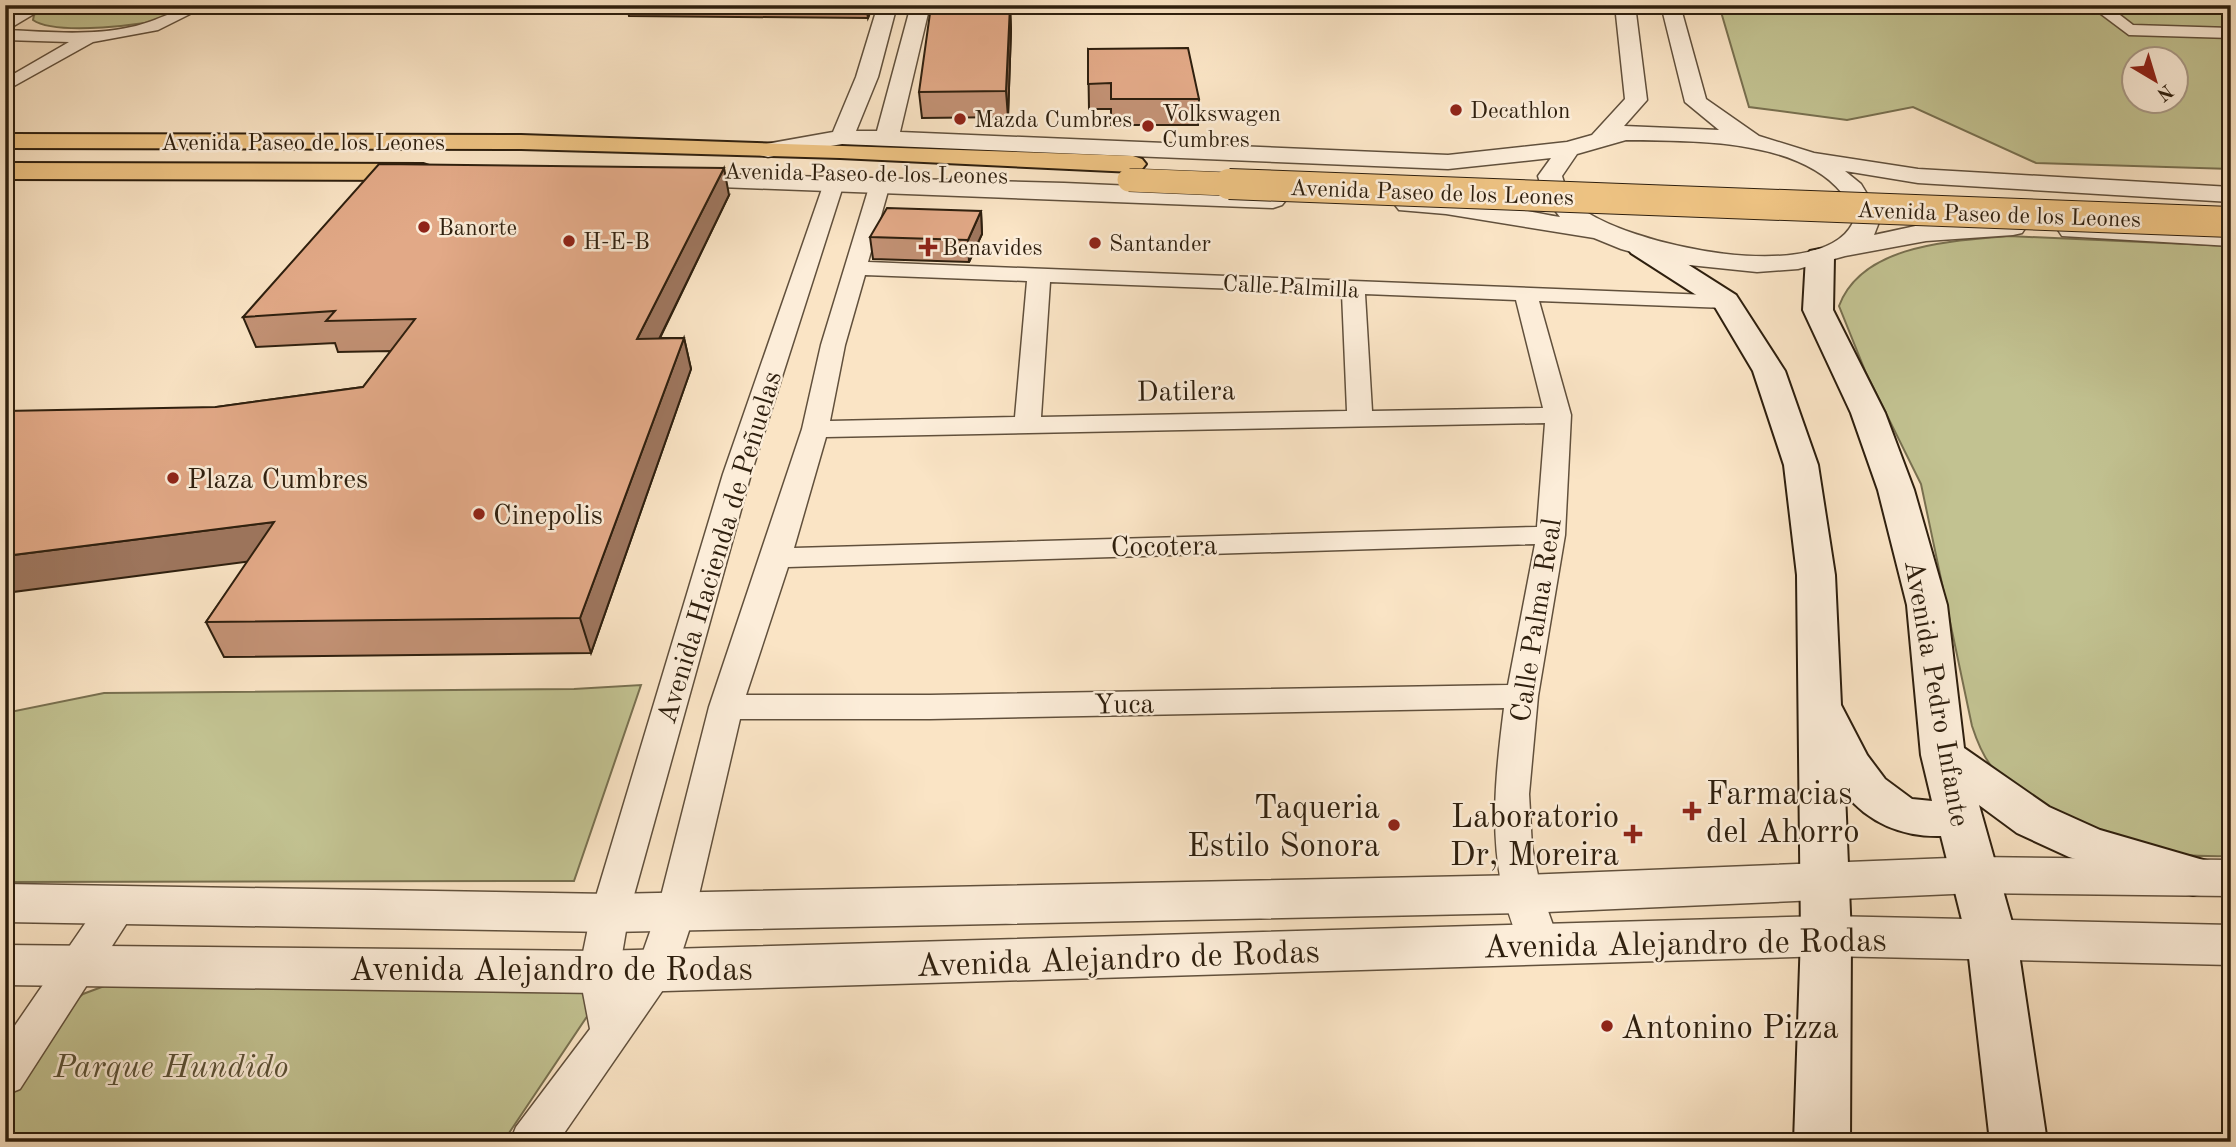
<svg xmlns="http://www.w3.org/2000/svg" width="2236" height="1147" viewBox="0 0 2236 1147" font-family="'Old Standard TT',serif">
<rect width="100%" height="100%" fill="#fae4c5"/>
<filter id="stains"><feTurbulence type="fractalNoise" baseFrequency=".00286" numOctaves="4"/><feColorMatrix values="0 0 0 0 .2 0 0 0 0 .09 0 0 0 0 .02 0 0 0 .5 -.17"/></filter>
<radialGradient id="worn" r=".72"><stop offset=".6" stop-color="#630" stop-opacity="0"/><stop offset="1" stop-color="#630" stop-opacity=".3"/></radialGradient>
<!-- green -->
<path fill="#c2c291" stroke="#787050" stroke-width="2" fill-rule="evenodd" d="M51 5H194C188 9 182 15 175 17 148 25 56 36 33 20L34 15Z
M1719 5H2231V169L2036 163 1913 107 1847 120 1749 107ZM2134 60H2176V102H2134Z
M2009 236 2231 246V856C2184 857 2130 853 2087 835 2069 827 2053 812 2037 801 1999 776 1987 772 1972 726L1921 484 1866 373 1839 306C1862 244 1952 241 2009 236Z
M641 685 574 881 5 882V713L104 693 574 689Z
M107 985 580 992 585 994 590 1012 503 1142H5V1104L70 1005 83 994Z"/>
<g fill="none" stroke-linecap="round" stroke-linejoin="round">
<defs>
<path id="minor" d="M29 5H49L7 30C48 32 91 36 131 27 158 22 180 5 208 5L158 30 93 42 5 91V79L69 42 5 40V19Z
M2089 5H2107L2133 25 2231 28V38L2129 35Z
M834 177 844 183 751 474 629 913 619 972 622 986 639 963 657 912 709 707 802 429 821 345 870 184 880 178 890 184 868 262 1734 296 1737 301 1726 308 1539 301 1571 415 1565 535 1538 696 1529 794 1532 847 1542 894 1560 945 1554 956 1540 961 1526 956C1485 874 1493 795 1504 708L930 719H740L695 912 676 971 558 1142H510L516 1127 590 1029 579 972 591 913 723 474 824 183ZM865 275 1027 281 1015 417 830 421 845 345ZM1050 282 1342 293 1347 411 1041 417ZM1365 294 1516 300 1543 408 1372 411ZM1545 423 1537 527 794 548 826 437ZM1535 544 1508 685 930 695H746L788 567Z
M119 889 132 893 138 904 132 915 20 1089 5 1095V1040L106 893Z"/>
<path id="tertiary" d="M878 5H897L878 77 856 131H877L911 5H930L900 132 1448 155 1567 142 1592 135 1625 99 1615 5H1635L1647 100 1624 126 1719 130 1685 102 1661 5H1680L1706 99 1759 136 1814 153 1918 169 2231 187V202L1918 183 1845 171 1861 184 1881 217 1874 235C1919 225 1976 210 2022 221L2026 227 2022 233 2013 235 1926 241 1845 256 1798 269 1757 272 1670 263 1621 249 1594 238 1446 214 1399 210 1395 205 1399 200C1440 189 1517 210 1560 217L1544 196 1538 176 1551 158 1448 169 842 144 768 157 760 155 756 150 760 145 833 132 856 77ZM1626 140C1691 141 1797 138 1842 193 1847 200 1851 209 1855 217 1833 291 1620 245 1576 204 1568 196 1565 186 1562 176L1577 154Z
M677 173 1064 183 1273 192 1282 195 1286 200 1282 205 1273 208 668 185 665 180 668 175Z
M2071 222 2231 230V246L2062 236 2058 230 2062 224Z
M1975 857 2231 860V896L1975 893 1523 913 610 932 5 922V884L610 894 1523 875Z
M1826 916 2231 925V965L1826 956 599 993 5 985V945L599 951Z"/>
<path id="secondary" d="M1641 239 1651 241 1736 295 1785 371 1818 465 1835 575 1841 705 1867 755 1885 779 1912 799 1932 801 1921 755 1907 605 1878 490 1851 413 1803 310 1806 257 1810 251 1820 249 1830 251 1834 257 1833 310 1885 413 1914 490 1947 605 1964 748 2049 807 2100 830 2210 862 2217 876 2210 890 2193 895 2069 857 2017 833 1979 805 2017 940 2047 1142H1990L1967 940 1941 836C1903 837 1868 823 1845 793L1851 936 1850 1142H1794L1801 936 1797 575 1784 465 1753 371 1715 307 1631 253 1627 247 1631 241Z"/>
<path id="primary" d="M5 134 521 135 1133 156 1142 159 1146 164 1142 169 1133 172 840 158 521 149 5 148Z
M5 163 423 164 432 167 436 172 432 177 423 180 5 179Z"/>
</defs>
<!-- minor casing -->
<use href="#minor" stroke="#61503c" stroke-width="3"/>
<!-- tertiary casing -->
<use href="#tertiary" stroke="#61503c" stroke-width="3"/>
<!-- secondary casing -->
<use href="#secondary" stroke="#2e1f0e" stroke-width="4"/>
<!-- primary casing -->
<use href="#primary" stroke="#2e1f0e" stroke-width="4"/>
<!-- minor -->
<use href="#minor" fill="#fcedd9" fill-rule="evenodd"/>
<!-- tertiary -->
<use href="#tertiary" fill="#fcedd9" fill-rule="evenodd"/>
<!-- secondary -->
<use href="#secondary" fill="#fcedd9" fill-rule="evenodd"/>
<!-- primary -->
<use href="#primary" fill="#edc282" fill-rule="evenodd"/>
<defs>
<path id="primary-bridge-far1" d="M1129 180 1275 186"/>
<path id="primary-bridge" d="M1229 184 2231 222"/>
</defs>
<!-- primary-bridge-far1 casing -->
<use href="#primary-bridge-far1" stroke="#2e1f0e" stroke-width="24" stroke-linecap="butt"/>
<!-- primary-bridge casing -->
<use href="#primary-bridge" stroke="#2e1f0e" stroke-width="32" stroke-linecap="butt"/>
<!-- primary-bridge-far1 -->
<use href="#primary-bridge-far1" stroke="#edc282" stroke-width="23"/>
<!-- primary-bridge -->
<use href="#primary-bridge" stroke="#edc282" stroke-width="30"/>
</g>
<!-- wall -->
<path fill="#c29174" stroke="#2e1f0e" stroke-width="2" d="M627 5H873L868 18 629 16Z
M1207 5H1518L1517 7 1473 6 1472 12Z
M1010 6 1011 30 1008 117 922 118 919 92Z
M1088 49 1199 99 1198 125H1111V109H1089Z
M729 195 660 338H684L691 369 591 653 224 657 206 622 248 562 216 407 363 387 391 351 338 352 335 343 256 347 243 317Z
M981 211 982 234 969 262 873 259 870 237Z"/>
<!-- shaded-wall -->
<path fill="#9e765e" stroke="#2e1f0e" stroke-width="2" d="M866 5H873L868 18Z
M1010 6 1011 30 1008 117 1006 91Z
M724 168 729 195 644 370 637 339Z
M981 211 982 234 969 262 968 240Z
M684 338 691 369 591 653 580 618Z
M274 522 290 556 5 593V556Z"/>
<!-- building -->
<path fill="#e2a987" stroke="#2e1f0e" stroke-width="2" d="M931 6H1010L1006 91 919 92Z
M1188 48 1199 99H1111V83L1088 84V49Z
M379 164 724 168 637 339 684 338 580 618 206 622 274 522 5 556V411L216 407 363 387 415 319 326 321 335 311 243 317Z
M887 208 981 211 968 240 870 237Z"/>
<!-- markers -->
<g fill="#8f2418" stroke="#fcedd9" stroke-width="2.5">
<circle cx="1456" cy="110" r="7"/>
<circle cx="960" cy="119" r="7"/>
<circle cx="1148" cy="126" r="7"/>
<circle cx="424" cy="227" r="7"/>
<circle cx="569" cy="241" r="7"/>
<circle cx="1095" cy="243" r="7"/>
<path d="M924.5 236.5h7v7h7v7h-7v7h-7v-7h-7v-7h7z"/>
<circle cx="173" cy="478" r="7"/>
<circle cx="479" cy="514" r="7"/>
<path d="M1688.5 800.5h7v7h7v7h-7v7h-7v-7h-7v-7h7z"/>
<circle cx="1394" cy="825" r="7"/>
<path d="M1629.5 823.5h7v7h7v7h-7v7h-7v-7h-7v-7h7z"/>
<circle cx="1607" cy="1026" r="7"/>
</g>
<g text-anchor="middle" stroke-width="5" stroke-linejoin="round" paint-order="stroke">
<!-- far-poi labels -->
<g font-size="23" fill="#2e1f0e" stroke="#fcedd9" text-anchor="start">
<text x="1470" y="118">Decathlon</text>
<text x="1162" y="121">Volkswagen<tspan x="1162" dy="26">Cumbres</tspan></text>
<text x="974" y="127">Mazda Cumbres</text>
<text x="438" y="235">Banorte</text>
<text x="583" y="249">H-E-B</text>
<text x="1109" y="251">Santander</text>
<text x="942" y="255">Benavides</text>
</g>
<!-- far-street labels -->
<g font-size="23" fill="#2e1f0e" stroke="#fcedd9">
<text x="303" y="150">Avenida Paseo de los Leones</text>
<text transform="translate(866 173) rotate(1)" y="8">Avenida Paseo de los Leones</text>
<text transform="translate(1432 192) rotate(2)" y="8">Avenida Paseo de los Leones</text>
<text transform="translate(1999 214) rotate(2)" y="8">Avenida Paseo de los Leones</text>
<text transform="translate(1291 286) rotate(3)" y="8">Calle Palmilla</text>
</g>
<!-- street labels -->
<g font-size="28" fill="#2e1f0e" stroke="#fcedd9">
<text transform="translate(1186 390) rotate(-1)" y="10">Datilera</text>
<text transform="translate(1164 545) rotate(-1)" y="10">Cocotera</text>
<text transform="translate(718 547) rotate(-73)" y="10">Avenida Hacienda de Peñuelas</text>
<text transform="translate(1535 620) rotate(-81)" y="10">Calle Palma Real</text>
<text transform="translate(1938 693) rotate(80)" y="10">Avenida Pedro Infante</text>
<text transform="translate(1124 703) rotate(-1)" y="10">Yuca</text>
</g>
<!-- poi labels -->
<g font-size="28" fill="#2e1f0e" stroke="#fcedd9" text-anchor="start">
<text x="187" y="488">Plaza Cumbres</text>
<text x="493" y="524">Cinepolis</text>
</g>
<!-- near-poi labels -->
<g font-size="33" fill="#2e1f0e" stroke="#fcedd9" text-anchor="start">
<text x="1706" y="804">Farmacias<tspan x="1706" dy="38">del Ahorro</tspan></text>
<text x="1380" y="818" text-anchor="end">Taqueria<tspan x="1380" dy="38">Estilo Sonora</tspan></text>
<text x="1619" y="827" text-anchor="end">Laboratorio<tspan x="1619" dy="38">Dr, Moreira</tspan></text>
<text x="1621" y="1038">Antonino Pizza</text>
</g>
<!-- near-street labels -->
<g font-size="33" fill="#2e1f0e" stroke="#fcedd9">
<text transform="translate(1685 942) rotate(-1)" y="12">Avenida Alejandro de Rodas</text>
<text transform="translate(1118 957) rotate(-2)" y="12">Avenida Alejandro de Rodas</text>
<text x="551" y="980">Avenida Alejandro de Rodas</text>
</g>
<!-- near-park labels -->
<g font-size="33" font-style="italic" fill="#5a5035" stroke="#fcedd9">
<text x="171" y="1077">Parque Hundido</text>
</g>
</g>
<!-- margin -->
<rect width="2236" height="1147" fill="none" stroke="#fae4c5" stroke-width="28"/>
<rect x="7" y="7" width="2222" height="1133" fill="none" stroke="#2e1f0e" stroke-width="3.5"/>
<rect x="14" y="14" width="2208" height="1119" fill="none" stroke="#2e1f0e" stroke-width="2"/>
<!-- north arrow -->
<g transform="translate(2155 80) rotate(142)"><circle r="33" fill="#fcedd9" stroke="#aa9b88" stroke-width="2"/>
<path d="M0-5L12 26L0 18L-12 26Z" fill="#8f2418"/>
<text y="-10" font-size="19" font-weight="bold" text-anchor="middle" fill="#2e1f0e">N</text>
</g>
<rect width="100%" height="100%" filter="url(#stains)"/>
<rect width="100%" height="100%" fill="url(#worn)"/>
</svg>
